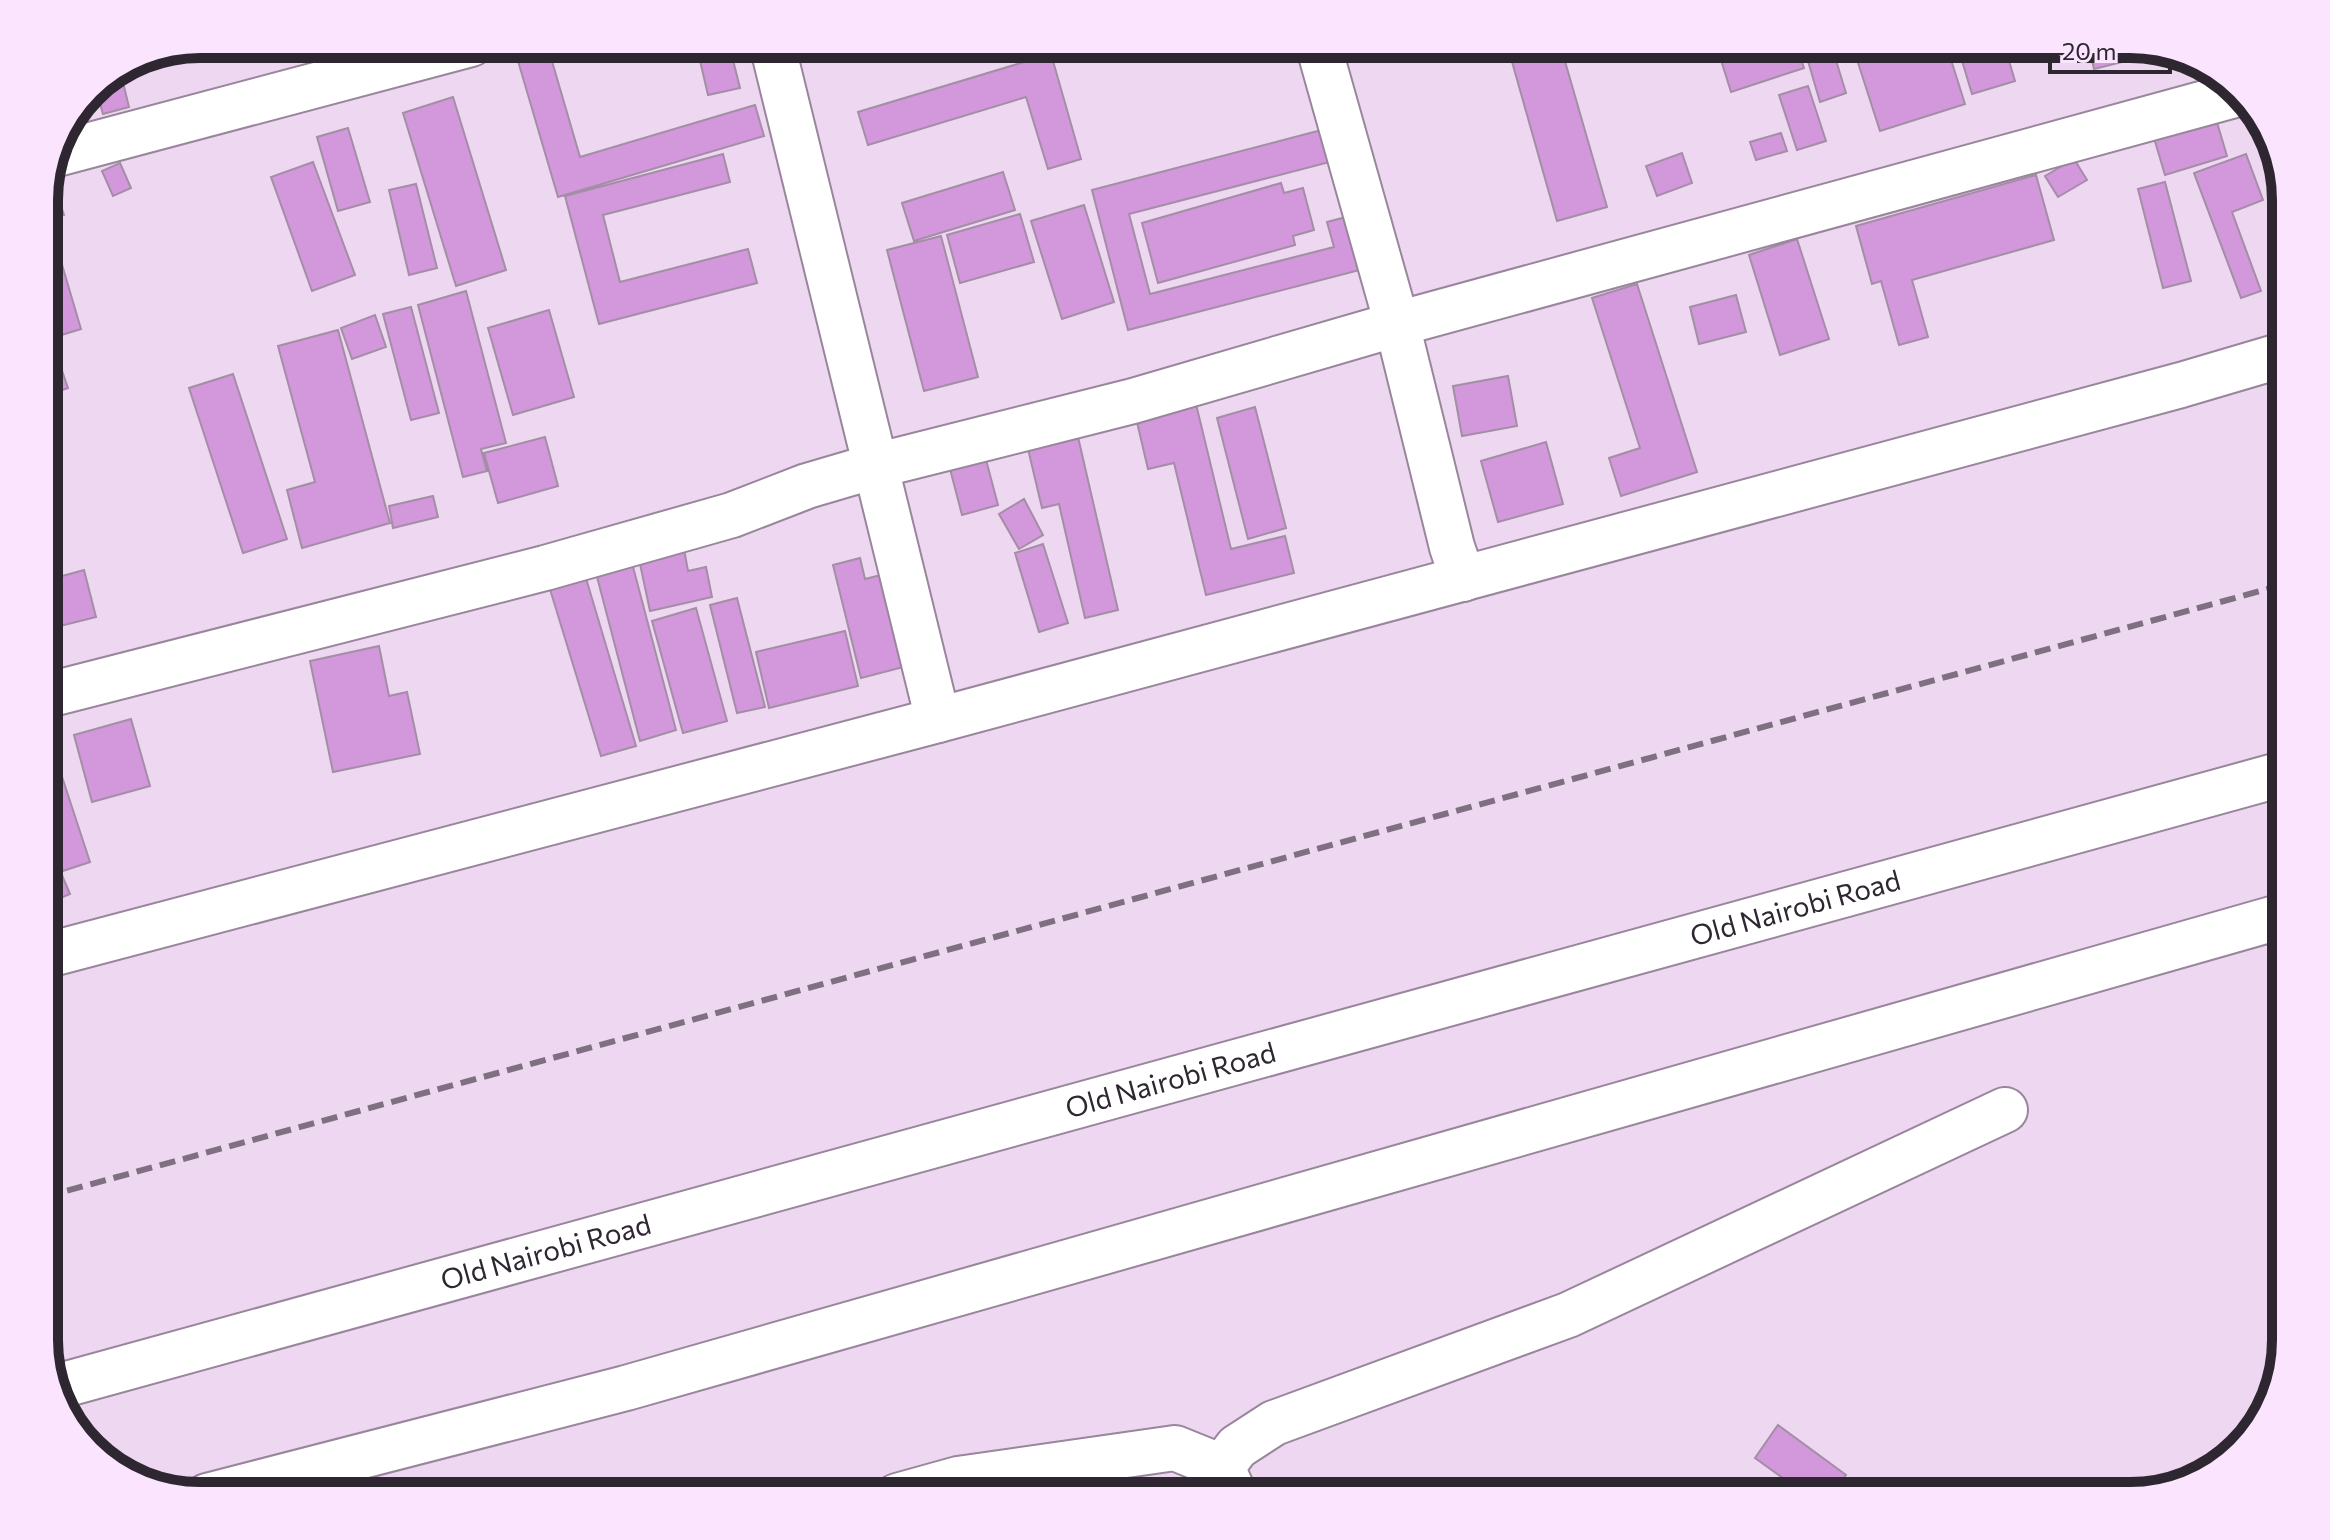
<svg xmlns="http://www.w3.org/2000/svg" width="2330" height="1540" viewBox="0 0 2330 1540" font-family="Commissioner,sans-serif">
<rect width="100%" height="100%" fill="#eed7f1"/>
<!-- building -->
<path fill="#d398dc" stroke="#a38ea6" stroke-width="2" d="M627 44H684L631 59Z
M729 44 740 88 708 95 698 52Z
M1507 44H1560L1607 207 1557 221Z
M1716 44H1796L1804 68 1731 92Z
M1803 44H1831L1846 93 1820 102Z
M1852 44H1946L1965 104 1880 131Z
M1957 44H2004L2015 81 1972 94Z
M2088 44H2117L2122 62 2094 69Z
M549 51 580 157 755 105 764 136 558 197 518 61Z
M1051 54 1081 159 1048 169 1026 97 868 145 858 112Z
M120 70 129 107 103 114 95 86Z
M1808 86 1826 141 1797 150 1779 95Z
M453 97 506 270 456 286 403 113Z
M2216 119 2227 156 2165 175 2154 138Z
M1333 127 1341 159 1129 214 1150 294 1334 247 1327 222 1357 214 1371 267 1128 330 1092 190Z
M348 128 370 202 338 211 317 137Z
M1781 133 1787 151 1756 160 1750 142Z
M1682 153 1692 183 1657 196 1646 166Z
M723 154 730 182 603 215 620 282 748 249 757 283 599 324 565 196Z
M2246 154 2263 200 2232 212 2261 291 2241 298 2194 173Z
M2074 159 2087 180 2058 197 2045 176Z
M313 162 355 275 312 291 271 177Z
M120 163 131 188 113 196 102 171Z
M1003 172 1015 210 914 241 902 203Z
M2036 175 2054 240 1912 280 1928 337 1899 345 1881 281 1872 284 1856 226Z
M52 180 64 215 44 222V191L46 182Z
M2165 182 2191 281 2163 288 2138 189Z
M1281 183 1284 193 1303 188 1314 230 1293 236 1295 245 1158 283 1142 223Z
M416 184 437 268 409 275 389 190Z
M2283 189 2286 200 2284 224 2274 192Z
M1084 205 1114 302 1062 319 1031 221Z
M1020 214 1034 262 960 283 947 235Z
M50 224 81 329 55 337 44 304V226Z
M2286 234V281L2274 238Z
M941 236 978 377 924 391 887 250Z
M1797 239 1829 339 1780 355 1749 255Z
M1637 284 1697 472 1621 496 1609 458 1640 448 1592 298Z
M466 291 506 443 481 449 487 471 463 477 418 305Z
M1736 295 1746 332 1699 344 1690 307Z
M411 307 439 413 411 420 383 314Z
M549 310 574 397 513 415 488 328Z
M375 315 386 347 352 359 341 328Z
M44 318 68 388 44 396Z
M338 330 390 523 302 548 287 490 315 482 278 346Z
M233 374 287 539 243 553 189 388Z
M1508 376 1517 426 1462 436 1453 386Z
M1196 404 1231 549 1285 536 1294 573 1206 595 1174 463 1148 469 1136 418Z
M1255 407 1286 528 1248 539 1217 418Z
M545 437 558 486 498 503 484 453Z
M1078 437 1118 610 1085 618 1059 504 1042 508 1028 449Z
M1546 442 1563 504 1498 522 1481 461Z
M985 456 998 505 962 515 949 465Z
M433 496 438 517 393 528 389 506Z
M1024 499 1043 535 1019 549 999 514Z
M1043 544 1068 623 1039 632 1015 553Z
M684 549 688 571 706 567 712 597 650 611 639 559Z
M860 558 865 579 885 574 907 666 861 678 833 565Z
M632 563 676 730 640 741 596 573Z
M84 570 96 617 56 627 44 581Z
M585 575 636 746 601 756 549 586Z
M737 598 765 707 737 713 710 605Z
M696 608 727 721 683 733 652 621Z
M845 631 858 686 769 708 756 652Z
M379 646 389 696 407 692 420 754 333 772 310 661Z
M131 719 150 786 92 802 74 735Z
M46 728 90 862 63 871 44 812Z
M44 833 70 894 44 905Z
M1778 1425 1846 1475 1830 1496H1787L1794 1486 1755 1458Z"/>
<g fill="none" stroke-linecap="round" stroke-linejoin="round">
<defs>
<path id="street" d="M772 44 938 720
M1318 44 1397 324 1452 547 1463 579
M53 155 471 44
M44 696 545 568 732 515 807 486 875 466 1133 401 1397 324 2238 94
M897 1496 958 1479 1175 1448 1222 1467
M1235 1496 1222 1467 1237 1447 1274 1423 1568 1315 2005 1110"/>
<path id="secondary" d="M44 956 938 720 2181 385 2286 354"/>
<g id="highway">
<path id="s1" d="M56 1387 2286 773"/>
<path d="M207 1496 626 1388 2286 915"/>
</g>
</defs>
<!-- street casing -->
<use href="#street" stroke="#99859c" stroke-width="48"/>
<!-- secondary casing -->
<use href="#secondary" stroke="#99859c" stroke-width="48"/>
<!-- highway casing -->
<use href="#highway" stroke="#99859c" stroke-width="48"/>
<!-- street -->
<use href="#street" stroke="#fff" stroke-width="44"/>
<!-- secondary -->
<use href="#secondary" stroke="#fff" stroke-width="44"/>
<!-- highway -->
<use href="#highway" stroke="#fff" stroke-width="44"/>
<!-- rail -->
<path stroke="#7e7080" stroke-width="6" stroke-dasharray="16 8" stroke-linecap="butt" d="M44 1197 2286 584"/>
</g>
<g text-anchor="middle" stroke-width="6" stroke-linejoin="round" paint-order="stroke">
<!-- street labels -->
<g font-size="28" fill="#2e2630" stroke="#fbe5fe">
<text dy="10" stroke="none"><textPath href="#s1" startOffset="1804">Old Nairobi Road</textPath></text>
<text dy="10" stroke="none"><textPath href="#s1" startOffset="1156">Old Nairobi Road</textPath></text>
<text dy="10" stroke="none"><textPath href="#s1" startOffset="508">Old Nairobi Road</textPath></text>
</g>
</g>
<!-- crop -->
<path d="M0 0H2330V1540H0ZM200 58H2130A142 142 0 0 1 2272 200V1340A142 142 0 0 1 2130 1482H200A142 142 0 0 1 58 1340V200A142 142 0 0 1 200 58Z" fill="#fbe5fe" fill-rule="evenodd"/>
<path fill="none" stroke="#2e2630" stroke-width="10" d="M200 58H2130A142 142 0 0 1 2272 200V1340A142 142 0 0 1 2130 1482H200A142 142 0 0 1 58 1340V200A142 142 0 0 1 200 58Z"/>
<!-- scale -->
<path d="M2050 60v12h120v-12" fill="none" stroke="#2e2630" stroke-width="4"/>
<text x="2062" y="60" font-size="24" fill="#2e2630" stroke="#fbe5fe" stroke-width="6" paint-order="stroke">20 m</text>
</svg>
